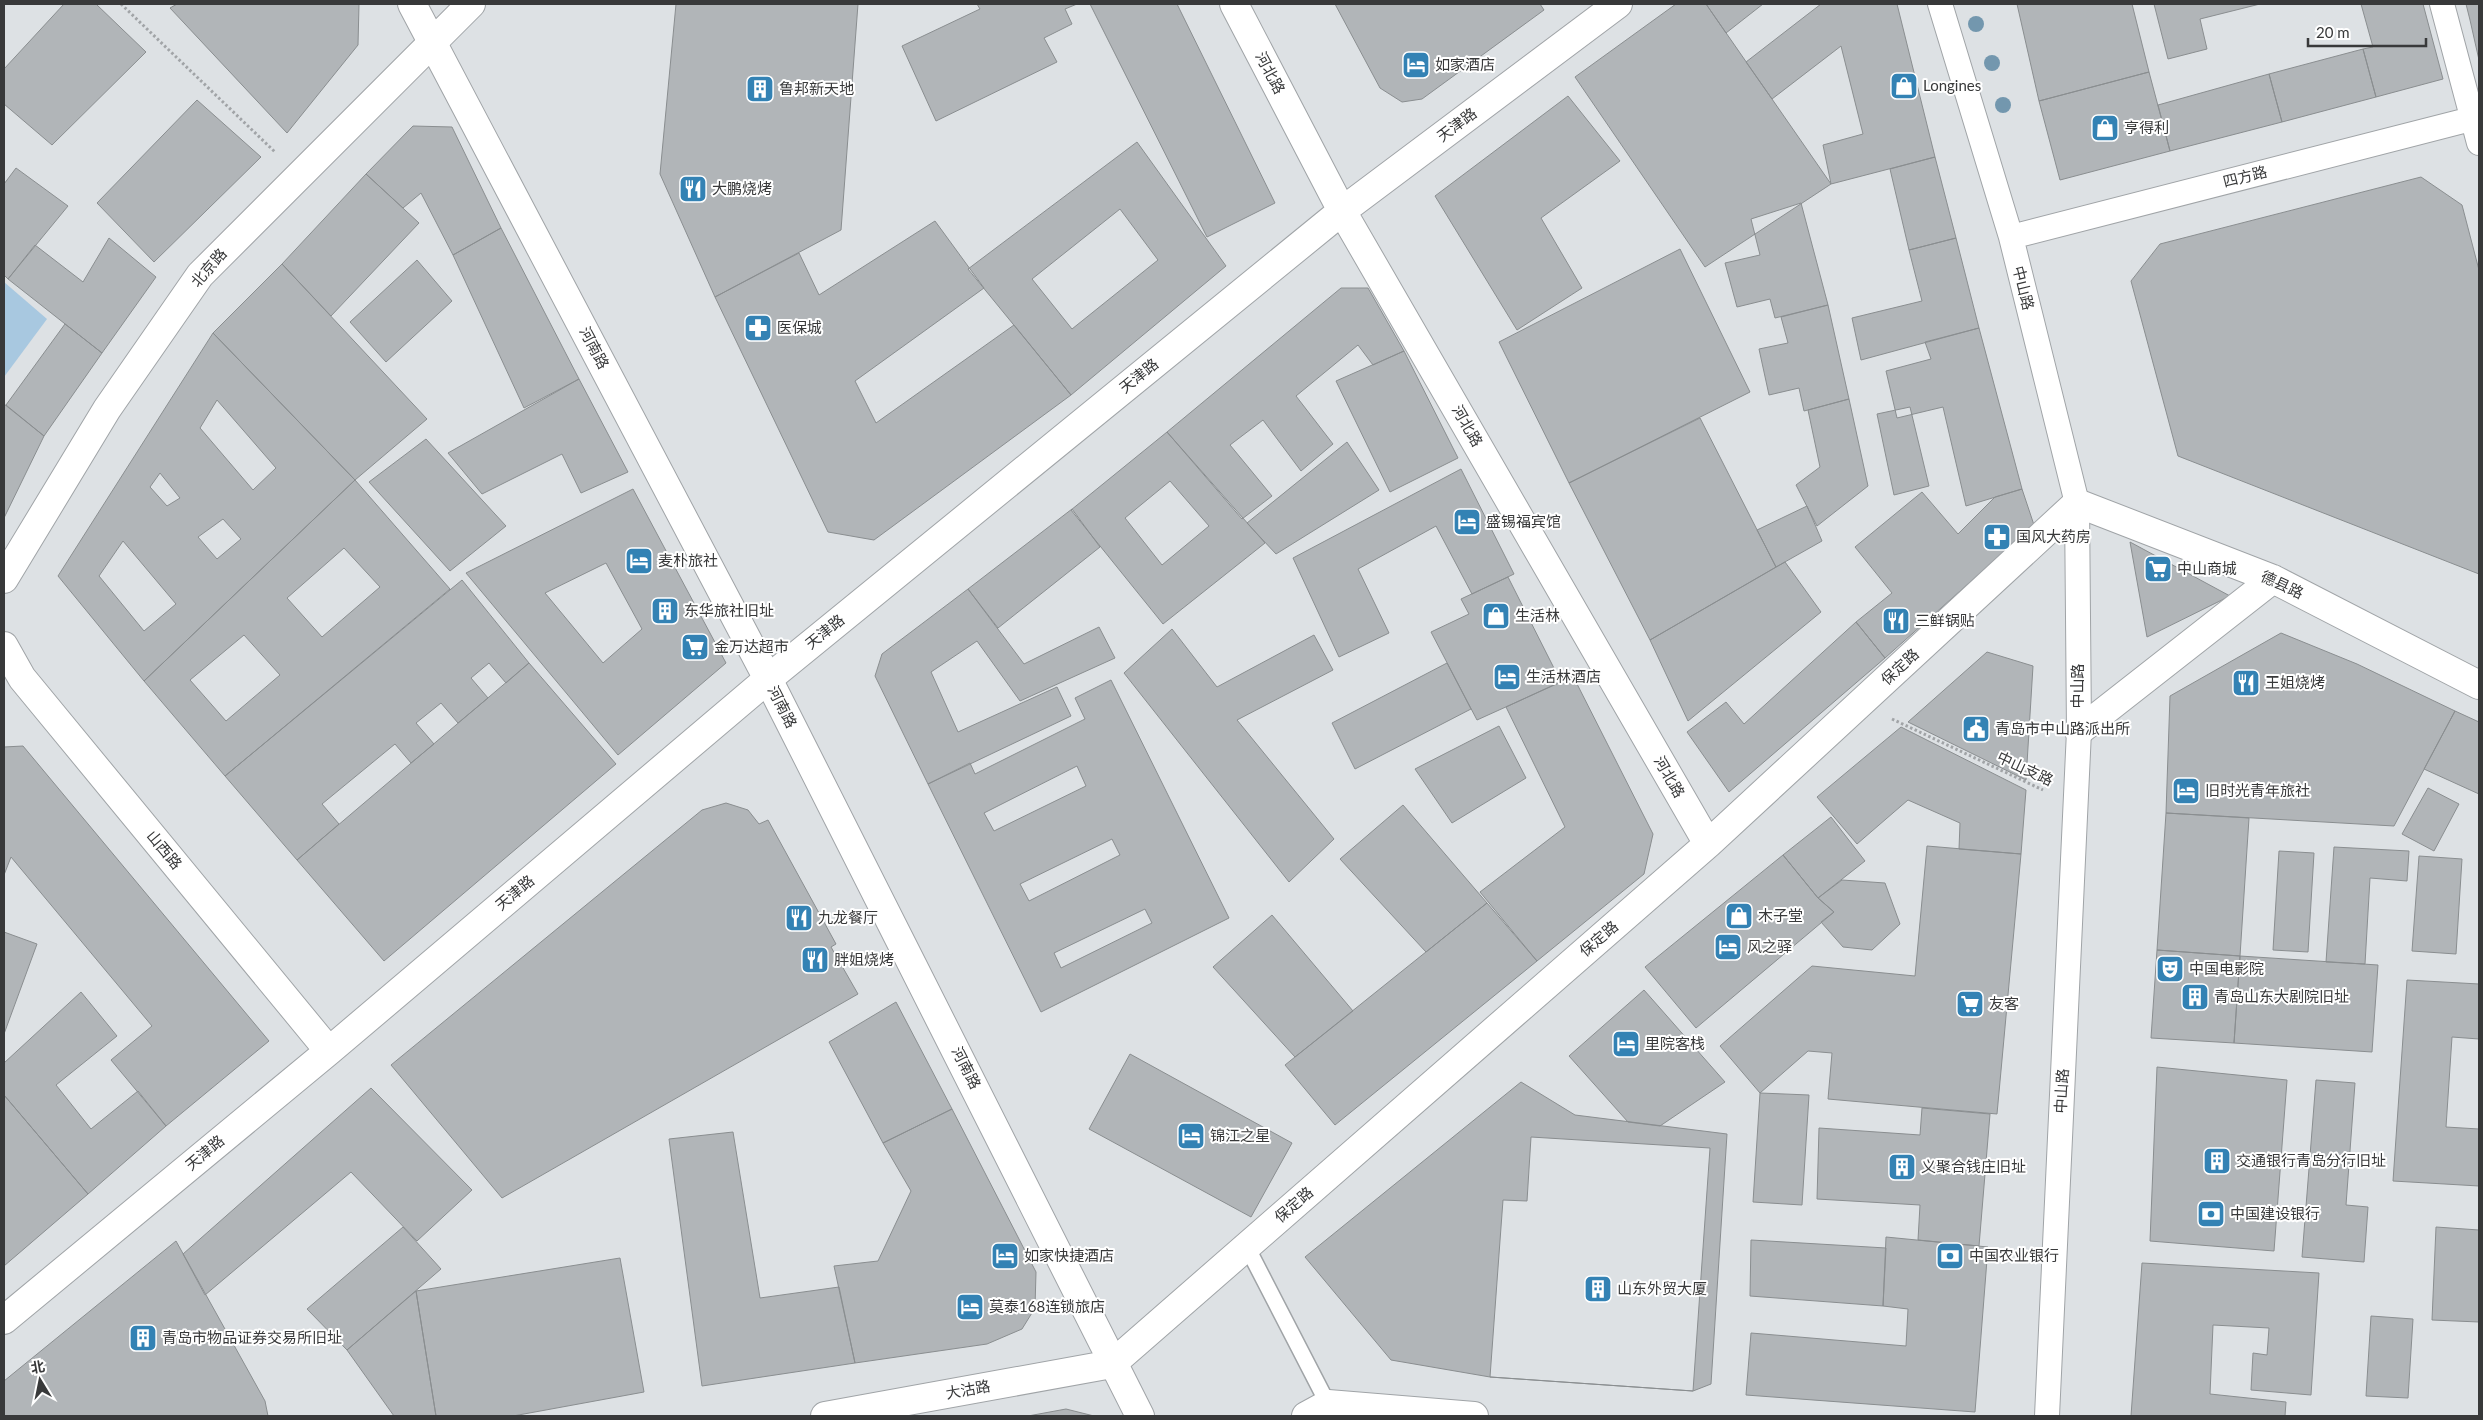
<svg xmlns="http://www.w3.org/2000/svg" width="2483" height="1420" viewBox="0 0 2483 1420" font-family="Lato,'Noto Sans SC',sans-serif">
<rect width="100%" height="100%" fill="#dde1e4"/>
<!-- green -->
<path fill="#a8c8e0" d="M4 282 47 319 4 377Z"/>
<!-- building -->
<path fill="#b1b5b8" stroke="#8a8e90" fill-rule="evenodd" d="M64 4H96L146 52 52 145 4 104V69Z
M177 4H359L358 45 287 133 170 8Z
M676 4H858L841 230 715 297 660 174Z
M977 4H1077L1065 9 1072 24 1044 38 1057 62 936 121 902 46 980 9Z
M1090 4H1177L1275 203 1207 237Z
M1335 4H1540L1544 10 1422 99 1402 102 1380 88Z
M1676 4H1706L1831 184 1705 267 1575 77Z
M1706 4H1763L1726 33Z
M1821 4H1897L1935 157 1831 184 1823 145 1863 134 1841 46 1772 99 1746 62Z
M2017 4H2132L2149 72 2039 101Z
M2154 4H2260L2200 19 2207 49 2168 59Z
M2361 4H2423L2443 79 2376 97 2363 49 2373 47Z
M2466 4H2479V60L2470 20Z
M2363 49 2376 97 2282 122 2269 74Z
M2149 72 2170 151 2060 180 2039 101Z
M2269 74 2282 122 2170 151 2158 105Z
M1568 96 1620 161 1541 218 1582 288 1517 330 1435 196Z
M197 100 261 157 154 262 97 203Z
M413 126 452 127 501 228 453 255 421 193 403 208 366 174Z
M1137 142 1226 266 1071 395 968 269ZM1120 209 1158 260 1072 329 1032 279Z
M1935 157 1956 238 1909 250 1890 169Z
M16 168 68 206 8 279 4 275V184Z
M366 174 419 223 331 316 282 264Z
M2421 177 2462 205 2479 270V574L2178 456 2131 281 2160 244Z
M1801 203 1828 305 1775 318 1770 299 1737 307 1725 263 1760 255 1751 219Z
M935 221 984 288 855 381 876 423 1014 325 1071 395 874 540 828 532 715 297 799 253 819 295Z
M501 228 579 379 524 408 453 255Z
M109 238 156 277 102 353 8 279 35 245 83 282Z
M1956 238 1979 328 1861 360 1852 318 1922 301 1909 250Z
M1680 249 1750 392 1569 483 1499 342Z
M417 260 452 301 386 362 350 322Z
M282 264 427 419 355 480 213 333Z
M1341 288H1368L1404 351 1373 365 1358 345 1296 396 1333 444 1301 471 1263 420 1230 445 1272 496 1242 519 1167 432Z
M1828 305 1849 399 1804 411 1799 388 1769 395 1759 349 1788 343 1781 317Z
M65 324 102 353 44 436 6 405Z
M1979 328 2022 489 1966 506 1943 407 1897 418 1886 371 1931 359 1925 342Z
M213 333 355 480 144 681 58 576ZM217 400 276 468 253 490 200 428ZM160 473 180 498 167 506 150 487ZM223 519 241 539 217 559 198 537ZM123 541 176 604 144 631 99 576Z
M1404 351 1458 458 1390 492 1336 381Z
M579 379 628 472 581 493 562 454 482 494 448 453Z
M1849 399 1868 486 1817 526 1796 485 1820 467 1808 410Z
M4 404 44 436 4 518Z
M1910 407 1929 486 1894 495 1877 414Z
M1700 418 1776 567 1650 640 1569 483Z
M1167 432 1265 543 1163 624 1071 510ZM1170 481 1209 526 1162 565 1125 518Z
M426 439 506 526 450 571 369 482Z
M1347 442 1379 490 1276 554 1247 523Z
M1461 469 1514 574 1472 594 1436 526 1358 569 1389 633 1339 657 1293 558Z
M355 480 450 589 225 776 144 681ZM344 548 380 587 322 637 287 598ZM244 635 280 675 226 721 190 680Z
M633 489 726 663 618 755 466 573ZM606 563 642 629 603 663 545 593Z
M2022 489 2034 525 1885 658 1856 622 1892 593 1855 547 1922 492 1958 534 1995 497Z
M1807 506 1822 541 1776 567 1757 530Z
M1072 509 1100 547 998 628 968 589Z
M2130 542 2230 596 2147 637Z
M1785 562 1821 612 1688 721 1650 640Z
M1508 577 1561 682 1477 720 1431 632 1469 614 1461 599Z
M462 580 529 663 506 683 489 663 471 678 488 698 458 723 441 703 416 723 434 744 411 763 395 744 322 804 339 824 297 860 225 776Z
M968 589 1024 664 1099 627 1115 658 1020 701 977 641 931 672 958 732 1057 687 1071 716 928 784 875 676 882 654Z
M1856 622 1885 658 1729 792 1687 732 1726 702 1744 724Z
M1172 629 1217 687 1314 635 1333 670 1237 720 1334 839 1289 882 1124 673Z
M2281 633 2357 664 2455 711 2394 826 2166 813 2170 696Z
M1987 652 2033 666 2026 780 1908 722Z
M529 663 616 764 384 961 297 860Z
M1447 663 1471 709 1355 769 1332 723Z
M1573 676 1653 834 1644 874 1537 961 1480 892 1565 827 1506 707Z
M1111 680 1229 918 1041 1012 928 784 970 763 975 774 1085 719 1075 698ZM1077 766 1086 786 994 831 984 813ZM1112 839 1120 855 1029 901 1020 884ZM1145 909 1152 923 1061 968 1054 953Z
M2455 711 2479 722V794L2424 769Z
M1499 726 1526 778 1452 823 1415 769Z
M1901 727 2026 790 2021 854 1959 849 1960 823 1908 800 1857 844 1817 797Z
M23 746 269 1041 166 1126 111 1060 152 1026 11 857 4 875V747Z
M2428 788 2459 804 2434 851 2402 834Z
M726 803 748 810 759 824 768 820 836 944 831 947 858 994 502 1198 391 1065 702 810Z
M1403 805 1487 903 1426 952 1340 859Z
M2166 813 2249 818 2240 956 2157 950Z
M1831 817 1865 861 1818 898 1783 855Z
M1927 846 2021 854 1997 1114 1828 1099 1832 1053 1808 1051 1760 1093 1720 1046 1812 966 1915 976Z
M2334 847 2409 851 2407 881 2370 878 2365 964 2326 962Z
M2279 851 2314 853 2308 952 2273 950Z
M1783 855 1818 898 1834 912 1696 1028 1645 967Z
M2419 856 2462 859 2456 954 2412 951Z
M1842 880 1885 883 1900 924 1872 950 1843 947 1821 922 1834 912 1818 898Z
M1487 903 1537 961 1335 1125 1285 1065Z
M1272 915 1353 1011 1295 1057 1213 967Z
M4 932 37 944 4 1034Z
M2157 950 2240 956 2234 1043 2151 1038Z
M2240 956 2378 965 2372 1052 2234 1043Z
M2407 980 2479 984V1039L2452 1037 2446 1127 2479 1129V1186L2393 1181Z
M1644 990 1725 1082 1660 1126 1628 1122 1569 1056Z
M81 992 117 1036 56 1085 91 1129 138 1091 166 1126 88 1194 4 1095V1063Z
M896 1002 952 1109 883 1143 829 1042Z
M1130 1054 1292 1143 1251 1217 1089 1129Z
M2157 1067 2287 1080 2274 1251 2150 1241Z
M2316 1080 2355 1083 2346 1205 2368 1207 2364 1262 2302 1257Z
M1521 1082 1575 1115 1727 1134 1711 1384 1693 1391 1490 1377 1391 1360 1305 1257Z
M371 1088 472 1190 417 1241 351 1172 205 1295 183 1254Z
M1760 1093 1809 1095 1802 1205 1753 1202Z
M4 1095 88 1194 4 1266Z
M1922 1108 1990 1114 1979 1246 1918 1240 1920 1205 1817 1199 1819 1128 1920 1135Z
M952 1109 1036 1272 1035 1308 1022 1329 987 1344 855 1363 834 1266 878 1261 911 1191 883 1143Z
M733 1132 760 1298 839 1287 855 1363 702 1386 669 1139Z
M1531 1137 1710 1148 1693 1391 1490 1377 1503 1200 1527 1201Z
M403 1227 441 1269 347 1350 307 1309Z
M2436 1227 2479 1230V1322L2432 1320Z
M1886 1237 1988 1247 1975 1412 1746 1395 1751 1333 1906 1346 1908 1309 1883 1306Z
M1751 1240 1886 1248 1883 1306 1750 1296Z
M176 1241 265 1401 268 1416H4V1381Z
M620 1258 644 1392 513 1416H436L416 1291Z
M2142 1263 2319 1273 2311 1395 2251 1390 2253 1353 2267 1355 2269 1328 2213 1325 2210 1394 2286 1402 2285 1416H2131Z
M416 1291 436 1416H394L347 1350Z
M2371 1316 2413 1319 2408 1398 2366 1396Z
M1066 1409 1094 1416H1028Z"/>
<g fill="none" stroke-linecap="round" stroke-linejoin="round">
<defs>
<path id="service" d="M1247 1247 1328 1404"/>
<path id="pedestrian" d="M1940 4 2011 237 2077 503 2079 731 2047 1416
M2442 4 2479 143
M2011 237 2479 117"/>
<path id="minor" d="M1234 4 1342 211 1708 844
M4 579 107 409 200 275 471 4
M4 646 22 678 329 1051
M2079 731 2273 579
M4 1320 329 1051 768 679 1342 211 1618 4
M825 1416 1112 1364 1708 844 2077 503 2273 579 2479 685
M1306 1416 1328 1404 1474 1416"/>
<path id="tertiary" d="M412 4 768 679 1140 1416"/>
</defs>
<!-- service casing -->
<use href="#service" stroke="#a0a4a7" stroke-width="18"/>
<!-- pedestrian casing -->
<use href="#pedestrian" stroke="#a0a4a7" stroke-width="26"/>
<!-- minor casing -->
<use href="#minor" stroke="#a0a4a7" stroke-width="30"/>
<!-- tertiary casing -->
<use href="#tertiary" stroke="#a0a4a7" stroke-width="30"/>
<!-- path -->
<path stroke="#a1a4a7" stroke-width="3" stroke-dasharray="2.5 2.5" stroke-linecap="butt" d="M121 4 275 152
M1892 719 2043 790"/>
<!-- service -->
<use href="#service" stroke="#fff" stroke-width="15"/>
<!-- pedestrian -->
<use href="#pedestrian" stroke="#fff" stroke-width="24"/>
<!-- minor -->
<use href="#minor" stroke="#fff" stroke-width="28"/>
<!-- tertiary -->
<use href="#tertiary" stroke="#fff" stroke-width="28"/>
</g>
<!-- trees -->
<g fill="#7397ae">
<circle cx="1976" cy="24" r="8"/>
<circle cx="1992" cy="63" r="8"/>
<circle cx="2003" cy="105" r="8"/>
</g>
<!-- icons -->
<defs>
<symbol id="hotel-square" viewBox="-11 -11 22 22"><rect x="-9" y="-9" width="18" height="18" rx="4" fill="#3382b4" stroke="#fff"/><path d="M-6-4.5h1.5V1H6V5H4.5V3h-9V5H-6ZM-4 0a1.8 1.8 0 1 1 3.6 0ZM.5 0V-2.5h3Q6-2.5 6 0Z" fill="#fff"/></symbol>
<symbol id="shop-square" viewBox="-11 -11 22 22"><rect x="-9" y="-9" width="18" height="18" rx="4" fill="#3382b4" stroke="#fff"/><path d="M-5-2.5h2.3a2.7 3.5 0 0 1 5.4 0H5L5.5 6h-11ZM-1.5-2.5h3a1.5 2.3 0 0 0-3 0Z" fill="#fff"/></symbol>
<symbol id="building-square" viewBox="-11 -11 22 22"><rect x="-9" y="-9" width="18" height="18" rx="4" fill="#3382b4" stroke="#fff"/><path d="M-4-6H4V6H1V3H-1V6H-4ZM-2.5-4.3h1.7v1.8h-1.7ZM.8-4.3h1.7v1.8H.8ZM-2.5-1h1.7V.8h-1.7ZM.8-1h1.7V.8H.8Z" fill="#fff"/></symbol>
<symbol id="restaurant-square" viewBox="-11 -11 22 22"><rect x="-9" y="-9" width="18" height="18" rx="4" fill="#3382b4" stroke="#fff"/><path d="M-5-6h1v4h1v-4h1v4h1v-4h1v5L-1.5 .5V6h-2V.5L-5-1ZM5-6V6H3V1.5H1.5Q1.5-4 5-6Z" fill="#fff"/></symbol>
<symbol id="pharmacy-square" viewBox="-11 -11 22 22"><rect x="-9" y="-9" width="18" height="18" rx="4" fill="#3382b4" stroke="#fff"/><path d="M-2-6h4v4h4v4h-4v4h-4v-4h-4v-4h4Z" fill="#fff"/></symbol>
<symbol id="supermarket-square" viewBox="-11 -11 22 22"><rect x="-9" y="-9" width="18" height="18" rx="4" fill="#3382b4" stroke="#fff"/><path d="M-6-5.5h2.5l.6 2H6L4.5 2H-2.5L-4.4-4H-6ZM-1.5 3.2a1.3 1.3 0 1 0 .1 0ZM3 3.2a1.3 1.3 0 1 0 .1 0Z" fill="#fff"/></symbol>
<symbol id="civic-square" viewBox="-11 -11 22 22"><rect x="-9" y="-9" width="18" height="18" rx="4" fill="#3382b4" stroke="#fff"/><path d="M-.6-6.5H3V-4.5H.6V-3L4-1V1h2V6H-6V1h2V-1L-.6-3ZM-1.2 2.5V6h2.4V2.5Z" fill="#fff"/></symbol>
<symbol id="theatre-square" viewBox="-11 -11 22 22"><rect x="-9" y="-9" width="18" height="18" rx="4" fill="#3382b4" stroke="#fff"/><path d="M-5-5.5Q0-4 5-5.5V0Q5 5 0 6Q-5 5-5 0ZM-3.3-2.5H-1v1.5H-3.3ZM1-2.5H3.3v1.5H1ZM-2.8 1Q0 5.5 2.8 1Z" fill="#fff"/></symbol>
<symbol id="bank-square" viewBox="-11 -11 22 22"><rect x="-9" y="-9" width="18" height="18" rx="4" fill="#3382b4" stroke="#fff"/><path d="M-6-4H6V4H-6ZM0-2.3a2.3 2.3 0 1 0 0 4.6a2.3 2.3 0 1 0 0-4.6Z" fill="#fff"/></symbol>
</defs>
<g fill-rule="evenodd">
<use href="#hotel-square" x="1400" y="49" width="32" height="32"/>
<use href="#shop-square" x="1888" y="70" width="32" height="32"/>
<use href="#building-square" x="744" y="73" width="32" height="32"/>
<use href="#shop-square" x="2089" y="112" width="32" height="32"/>
<use href="#restaurant-square" x="677" y="173" width="32" height="32"/>
<use href="#pharmacy-square" x="742" y="312" width="32" height="32"/>
<use href="#hotel-square" x="1451" y="506" width="32" height="32"/>
<use href="#pharmacy-square" x="1981" y="521" width="32" height="32"/>
<use href="#hotel-square" x="623" y="545" width="32" height="32"/>
<use href="#supermarket-square" x="2142" y="553" width="32" height="32"/>
<use href="#building-square" x="649" y="595" width="32" height="32"/>
<use href="#shop-square" x="1480" y="600" width="32" height="32"/>
<use href="#restaurant-square" x="1880" y="605" width="32" height="32"/>
<use href="#supermarket-square" x="679" y="631" width="32" height="32"/>
<use href="#hotel-square" x="1491" y="661" width="32" height="32"/>
<use href="#restaurant-square" x="2230" y="667" width="32" height="32"/>
<use href="#civic-square" x="1960" y="713" width="32" height="32"/>
<use href="#hotel-square" x="2170" y="775" width="32" height="32"/>
<use href="#shop-square" x="1723" y="900" width="32" height="32"/>
<use href="#restaurant-square" x="783" y="902" width="32" height="32"/>
<use href="#hotel-square" x="1712" y="931" width="32" height="32"/>
<use href="#restaurant-square" x="799" y="944" width="32" height="32"/>
<use href="#theatre-square" x="2154" y="953" width="32" height="32"/>
<use href="#building-square" x="2179" y="981" width="32" height="32"/>
<use href="#supermarket-square" x="1954" y="988" width="32" height="32"/>
<use href="#hotel-square" x="1610" y="1028" width="32" height="32"/>
<use href="#hotel-square" x="1175" y="1120" width="32" height="32"/>
<use href="#building-square" x="2201" y="1145" width="32" height="32"/>
<use href="#building-square" x="1886" y="1151" width="32" height="32"/>
<use href="#bank-square" x="2195" y="1198" width="32" height="32"/>
<use href="#hotel-square" x="989" y="1240" width="32" height="32"/>
<use href="#bank-square" x="1934" y="1240" width="32" height="32"/>
<use href="#building-square" x="1582" y="1273" width="32" height="32"/>
<use href="#hotel-square" x="954" y="1291" width="32" height="32"/>
<use href="#building-square" x="127" y="1322" width="32" height="32"/>
</g>
<g text-anchor="middle" stroke-width="4" stroke-linejoin="round" paint-order="stroke">
<!-- poi labels -->
<g font-size="15" fill="#38393a" stroke="#fff" text-anchor="start">
<text x="1435" y="70">如家酒店</text>
<text x="1923" y="91">Longines</text>
<text x="779" y="94">鲁邦新天地</text>
<text x="2124" y="133">亨得利</text>
<text x="712" y="194">大鹏烧烤</text>
<text x="777" y="333">医保城</text>
<text x="1486" y="527">盛锡福宾馆</text>
<text x="2016" y="542">国风大药房</text>
<text x="658" y="566">麦朴旅社</text>
<text x="2177" y="574">中山商城</text>
<text x="684" y="616">东华旅社旧址</text>
<text x="1515" y="621">生活林</text>
<text x="1915" y="626">三鲜锅贴</text>
<text x="714" y="652">金万达超市</text>
<text x="1526" y="682">生活林酒店</text>
<text x="2265" y="688">王姐烧烤</text>
<text x="1995" y="734">青岛市中山路派出所</text>
<text x="2205" y="796">旧时光青年旅社</text>
<text x="1758" y="921">木子堂</text>
<text x="818" y="923">九龙餐厅</text>
<text x="1747" y="952">风之驿</text>
<text x="834" y="965">胖姐烧烤</text>
<text x="2189" y="974">中国电影院</text>
<text x="2214" y="1002">青岛山东大剧院旧址</text>
<text x="1989" y="1009">友客</text>
<text x="1645" y="1049">里院客栈</text>
<text x="1210" y="1141">锦江之星</text>
<text x="2236" y="1166">交通银行青岛分行旧址</text>
<text x="1921" y="1172">义聚合钱庄旧址</text>
<text x="2230" y="1219">中国建设银行</text>
<text x="1024" y="1261">如家快捷酒店</text>
<text x="1969" y="1261">中国农业银行</text>
<text x="1617" y="1294">山东外贸大厦</text>
<text x="989" y="1312">莫泰168连锁旅店</text>
<text x="162" y="1343">青岛市物品证券交易所旧址</text>
</g>
<!-- street labels -->
<g font-size="15" fill="#38393a" stroke="#fff">
<text transform="translate(1270 73) rotate(62)" y="5">河北路</text>
<text transform="translate(1457 125) rotate(-37)" y="5">天津路</text>
<text transform="translate(2245 177) rotate(-14)" y="5">四方路</text>
<text transform="translate(209 268) rotate(-49)" y="5">北京路</text>
<text transform="translate(2023 288) rotate(76)" y="5">中山路</text>
<text transform="translate(594 348) rotate(62)" y="5">河南路</text>
<text transform="translate(1139 376) rotate(-39)" y="5">天津路</text>
<text transform="translate(1467 426) rotate(60)" y="5">河北路</text>
<text transform="translate(2282 585) rotate(25)" y="5">德县路</text>
<text transform="translate(825 632) rotate(-39)" y="5">天津路</text>
<text transform="translate(1900 667) rotate(-43)" y="5">保定路</text>
<text transform="translate(2078 686) rotate(-90)" y="5">中山路</text>
<text transform="translate(782 707) rotate(63)" y="5">河南路</text>
<text transform="translate(2025 769) rotate(25)" y="5">中山支路</text>
<text transform="translate(1669 777) rotate(60)" y="5">河北路</text>
<text transform="translate(164 850) rotate(50)" y="5">山西路</text>
<text transform="translate(515 893) rotate(-40)" y="5">天津路</text>
<text transform="translate(1599 939) rotate(-41)" y="5">保定路</text>
<text transform="translate(966 1068) rotate(63)" y="5">河南路</text>
<text transform="translate(2062 1091) rotate(-87)" y="5">中山路</text>
<text transform="translate(205 1153) rotate(-40)" y="5">天津路</text>
<text transform="translate(1294 1205) rotate(-41)" y="5">保定路</text>
<text transform="translate(968 1390) rotate(-10)" y="5">大沽路</text>
</g>
</g>
<!-- border -->
<rect width="2483" height="1420" fill="none" stroke="#38393a" stroke-width="10"/>
<!-- north arrow -->
<g transform="translate(40 1380) rotate(350)" stroke="#ffffff" stroke-width="4" paint-order="stroke">
<path d="M0-4L9 19L0 12L-9 19Z" fill="#38393a"/>
<text y="-8" font-size="14" font-weight="bold" text-anchor="middle" fill="#38393a">北</text>
</g>
<!-- scale -->
<path d="M2308 38v8h118v-8" fill="none" stroke="#38393a" stroke-width="2.5"/>
<text x="2316" y="38" font-size="15" fill="#38393a" stroke="#ffffff" stroke-width="4" paint-order="stroke">20 m</text>
</svg>
